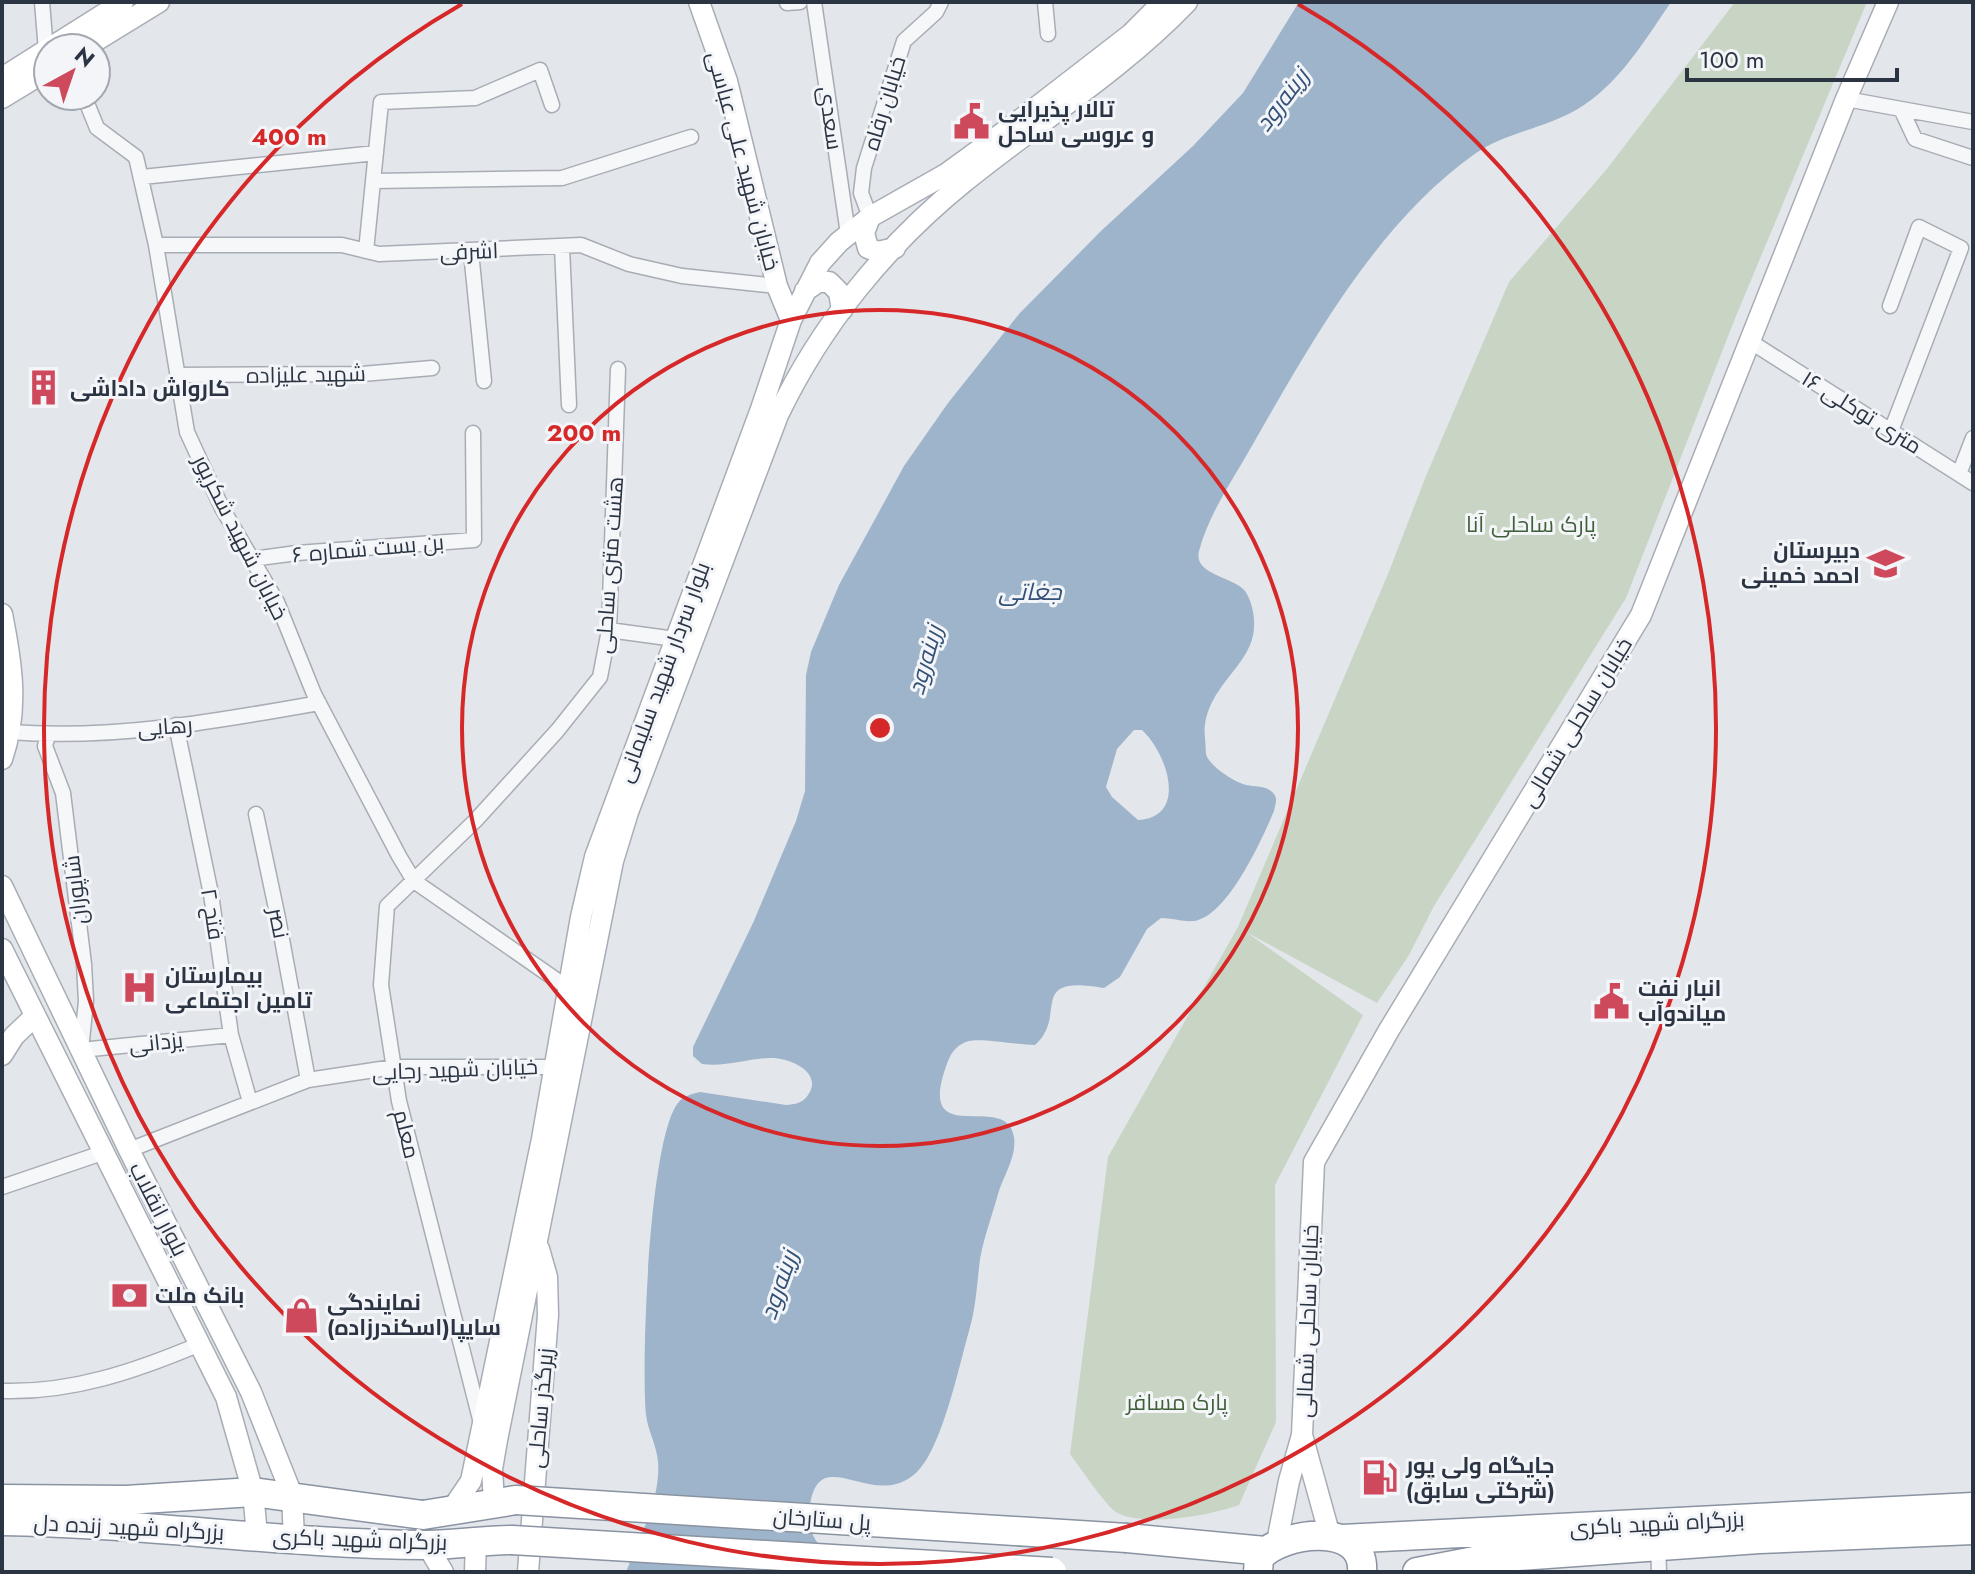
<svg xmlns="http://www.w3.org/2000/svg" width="1975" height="1574" viewBox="0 0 1975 1574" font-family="Jost,Cairo,sans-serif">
<rect width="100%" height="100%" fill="#e3e6eb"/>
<!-- green -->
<path fill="#c8d5c4" d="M1735 2H1867L1734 321 1626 598 1434 906 1409 955 1377 1003 1246 932 1363 1015 1275 1185 1276 1422 1239 1505C1212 1515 1142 1528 1116 1512 1106 1506 1079 1466 1070 1454L1108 1157 1238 927 1388 574 1426 476 1509 282 1606 170Z"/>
<!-- water -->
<path fill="#9eb4cb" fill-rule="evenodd" d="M1299 2H1671C1645 40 1618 86 1576 110 1545 128 1505 133 1476 153 1378 222 1312 341 1253 444 1234 478 1209 513 1199 551 1193 575 1233 576 1245 591 1251 599 1255 616 1254 626 1254 667 1200 688 1205 739 1206 744 1205 752 1207 757 1214 769 1233 781 1246 785 1255 787 1267 785 1274 794 1278 799 1275 805 1274 811 1262 839 1227 918 1193 921 1185 922 1171 918 1161 918L1147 929 1120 977 1104 988C1025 974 1069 1015 1035 1045 1018 1045 982 1038 969 1041 958 1044 952 1051 948 1061 912 1155 1007 1088 1014 1137 1017 1157 1003 1176 998 1194 992 1216 984 1237 980 1259 977 1283 976 1308 969 1331 959 1366 942 1448 917 1472 872 1515 816 1435 809 1513 807 1543 831 1557 853 1572H626C639 1538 661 1499 658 1462 657 1446 648 1431 646 1415 641 1364 649 1139 678 1103 683 1096 692 1094 700 1092L786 1105C795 1104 802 1104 808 1095 824 1072 789 1057 769 1058 746 1059 726 1067 702 1064L693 1056V1047L753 923 796 821 805 791 806 675 811 652 839 585 904 466 948 403 1019 314 1101 231 1193 146 1243 93ZM1134 730H1142C1167 753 1189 817 1138 820L1112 797 1106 787 1117 749Z"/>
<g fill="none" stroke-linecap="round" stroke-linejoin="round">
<defs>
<path id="street" d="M42 2 46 51
M814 2 848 234
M1045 2 1048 34
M787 3 800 2
M84 96 97 128 136 157 156 245 187 432 222 508 277 602 314 694 399 856 414 881 568 988
M1846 99 1973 122
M1901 109 1915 139 1973 158
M142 177 376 153
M374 181 562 178 691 137
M870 217 861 193 864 168 904 41 936 12 941 2
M156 245H342L379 254 581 245 629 264 682 276 777 286
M562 247 569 405
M366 251 381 102 475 98 540 70 552 105
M471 252 484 381
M1890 306 1919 227 1961 248 1891 431
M1751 342 1973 483
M178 375 362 374 432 368
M1959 474 1973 438
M252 559 297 553 474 540 473 433
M609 630 675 639
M176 725 211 894 231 1035 250 1102
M10 732C113 740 218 721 319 703
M48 735 45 746 63 793 84 964 86 1001 81 1050 231 1035
M256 814 278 918 308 1080
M129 1150 308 1080 394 1067H555
M2 1187 105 1152
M2 1391C72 1393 136 1371 200 1344
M481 1423 399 1101 381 985 387 906 475 821 557 731 600 677 609 630 618 369
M1658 1546 1659 1572"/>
<path id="secondary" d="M699 2 727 81 777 286 791 320
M50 48 123 2
M84 48 159 2
M2 78 48 49
M2 98 48 70
M870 217 864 233 868 248 878 252 895 248
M805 291 818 282H829L839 292 842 310
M2 614C12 664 19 710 2 759
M2 886 129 1150 251 1392 292 1495 294 1538
M2 949 226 1397 253 1492 257 1535
M2 1055 14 1036 34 1017
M1302 1435 1330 1536
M494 1502 492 1469 497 1440 613 861 628 812 778 415C821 325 886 245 964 182 1038 122 1121 71 1187 2
M450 1512 471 1481 542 1139 581 917 595 857 761 409 791 320 820 263 839 242 870 217 946 174 1016 123 1131 34 1163 2
M1277 1542 1289 1481 1302 1435 1314 1162 1389 1030 1641 615 1846 99 1888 2
M427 1545 443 1572
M475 1572 476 1540
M528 1572 548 1315 547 1277 539 1249"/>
<path id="highway" d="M2 1499 126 1500 253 1492 423 1515 516 1500
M2 1521C144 1523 285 1544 427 1545 455 1545 483 1540 512 1540
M1127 1538 1265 1551
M1342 1539 1973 1507
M1258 1572 1259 1558C1281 1531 1366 1521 1362 1572
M1417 1572 1490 1558 1759 1539 1973 1530"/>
</defs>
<!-- street casing -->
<use href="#street" stroke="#a8adb5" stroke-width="17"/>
<!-- secondary casing -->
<use href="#secondary" stroke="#a8adb5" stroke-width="23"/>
<!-- highway casing -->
<use href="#highway" stroke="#8a93a2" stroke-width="31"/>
<!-- street -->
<use href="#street" stroke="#f6f7f9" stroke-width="14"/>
<!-- secondary -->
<use href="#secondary" stroke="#fff" stroke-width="20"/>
<!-- highway -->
<use href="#highway" stroke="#fff" stroke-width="28"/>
<defs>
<path id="highway-bridge" d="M516 1500 1127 1538
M512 1540 1052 1572"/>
</defs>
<!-- highway-bridge casing -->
<use href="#highway-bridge" stroke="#8a93a2" stroke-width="31" stroke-linecap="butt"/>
<!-- highway-bridge -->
<use href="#highway-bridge" stroke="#fff" stroke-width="28"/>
</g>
<!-- distance rings -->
<g fill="none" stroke="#d62828" stroke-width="4">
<circle cx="880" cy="728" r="418"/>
<path d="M1298 4A836 836 0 1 1 462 4"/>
</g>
<!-- icons -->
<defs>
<symbol id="civic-bare" viewBox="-9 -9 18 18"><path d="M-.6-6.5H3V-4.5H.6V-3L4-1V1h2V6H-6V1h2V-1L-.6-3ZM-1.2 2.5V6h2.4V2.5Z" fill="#cf495d" stroke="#f3f5f8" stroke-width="2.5" paint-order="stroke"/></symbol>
<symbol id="building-bare" viewBox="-9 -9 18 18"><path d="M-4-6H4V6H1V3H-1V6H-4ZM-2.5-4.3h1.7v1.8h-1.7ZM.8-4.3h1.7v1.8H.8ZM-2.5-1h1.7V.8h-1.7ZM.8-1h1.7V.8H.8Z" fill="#cf495d" stroke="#f3f5f8" stroke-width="2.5" paint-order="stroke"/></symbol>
<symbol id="school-bare" viewBox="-9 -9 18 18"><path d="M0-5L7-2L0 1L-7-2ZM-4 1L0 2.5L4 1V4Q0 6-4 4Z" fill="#cf495d" stroke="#f3f5f8" stroke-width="2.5" paint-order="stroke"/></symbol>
<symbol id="hospital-bare" viewBox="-9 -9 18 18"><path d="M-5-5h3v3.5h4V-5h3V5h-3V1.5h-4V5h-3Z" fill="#cf495d" stroke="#f3f5f8" stroke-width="2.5" paint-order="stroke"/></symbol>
<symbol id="bank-bare" viewBox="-9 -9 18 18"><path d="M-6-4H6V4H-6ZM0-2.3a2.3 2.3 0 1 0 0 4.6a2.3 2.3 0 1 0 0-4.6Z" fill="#cf495d" stroke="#f3f5f8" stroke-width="2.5" paint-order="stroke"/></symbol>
<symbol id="shop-bare" viewBox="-9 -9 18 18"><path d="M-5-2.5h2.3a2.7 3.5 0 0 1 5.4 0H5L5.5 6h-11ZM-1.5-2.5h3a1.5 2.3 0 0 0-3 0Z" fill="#cf495d" stroke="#f3f5f8" stroke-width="2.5" paint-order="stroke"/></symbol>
<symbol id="fuel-bare" viewBox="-9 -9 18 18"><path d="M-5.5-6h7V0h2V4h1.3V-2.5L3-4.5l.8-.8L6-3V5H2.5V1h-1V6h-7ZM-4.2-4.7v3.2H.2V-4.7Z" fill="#cf495d" stroke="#f3f5f8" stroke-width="2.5" paint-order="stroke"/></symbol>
</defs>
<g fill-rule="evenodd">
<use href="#civic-bare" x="946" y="96" width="51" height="51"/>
<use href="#building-bare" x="18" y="362" width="51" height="51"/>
<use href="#school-bare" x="1860" y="538" width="51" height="51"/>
<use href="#hospital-bare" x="114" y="962" width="51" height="51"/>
<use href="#civic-bare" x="1586" y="976" width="51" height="51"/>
<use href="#bank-bare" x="104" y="1270" width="51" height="51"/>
<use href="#shop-bare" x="276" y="1290" width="51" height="51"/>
<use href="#fuel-bare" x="1354" y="1452" width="51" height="51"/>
</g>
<g text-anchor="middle" stroke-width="6" stroke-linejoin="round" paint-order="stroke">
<!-- street labels -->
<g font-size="22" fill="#2a3443" stroke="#f3f5f8">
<text transform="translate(884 103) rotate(-73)" y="8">خیابان رفاه</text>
<text transform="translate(831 118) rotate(82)" y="8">سعدی</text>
<text transform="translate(744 161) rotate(75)" y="8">خیابان شهید علی عباسی</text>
<text transform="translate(469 251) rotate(-2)" y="8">اشرفی</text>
<text transform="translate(306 374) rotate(-1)" y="8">شهید علیزاده</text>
<text transform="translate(1862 412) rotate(32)" y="8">۱۶ متری توکلی</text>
<text transform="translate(241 537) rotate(63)" y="8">خیابان شهید شکرپور</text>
<text transform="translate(368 548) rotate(-5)" y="8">بن بست شماره ۶</text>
<text transform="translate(609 565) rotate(-86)" y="8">هشت متری ساحلی</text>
<text transform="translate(663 672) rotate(-70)" y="8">بلوار سردار شهید سلیمانی</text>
<text transform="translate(1576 722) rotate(-59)" y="8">خیابان ساحلی شمالی</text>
<text transform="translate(165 726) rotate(-4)" y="8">رهایی</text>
<text transform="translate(75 890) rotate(-97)" y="8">شاپوران</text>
<text transform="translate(213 914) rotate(81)" y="8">فتح ۲</text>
<text transform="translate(279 923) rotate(79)" y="8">نصر</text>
<text transform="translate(156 1042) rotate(-6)" y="8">یزدانی</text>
<text transform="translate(455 1069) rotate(-2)" y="8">خیابان شهید رجایی</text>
<text transform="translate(407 1134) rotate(76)" y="8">معلم</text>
<text transform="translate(159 1209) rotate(63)" y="8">بلوار انقلاب</text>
<text transform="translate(1307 1321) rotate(-88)" y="8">خیابان ساحلی شمالی</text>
<text transform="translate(540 1408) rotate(-85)" y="8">زیرگذر ساحلی</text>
<text transform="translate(822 1519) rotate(4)" y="8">پل ستارخان</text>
<text transform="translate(1657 1523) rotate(-3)" y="8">بزرگراه شهید باکری</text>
<text transform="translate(129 1527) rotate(3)" y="8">بزرگراه شهید زنده دل</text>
<text transform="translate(360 1539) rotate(2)" y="8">بزرگراه شهید باکری</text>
</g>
<!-- poi labels -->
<g font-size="22" font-weight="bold" fill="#2a3443" stroke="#f3f5f8" text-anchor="start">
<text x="998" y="117">تالار پذیرایی<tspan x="998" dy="25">و عروسی ساحل</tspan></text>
<text x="70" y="396">کارواش داداشی</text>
<text x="1860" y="558" text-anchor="end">دبیرستان<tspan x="1860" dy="25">احمد خمینی</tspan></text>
<text x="165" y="983">بیمارستان<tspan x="165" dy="25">تامین اجتماعی</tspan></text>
<text x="1638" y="996">انبار نفت<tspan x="1638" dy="25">میاندوآب</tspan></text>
<text x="155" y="1303">بانک ملت</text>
<text x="327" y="1310">نمایندگی<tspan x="327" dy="25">سایپا(اسکندرزاده)</tspan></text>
<text x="1406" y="1473">جایگاه ولی پور<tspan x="1406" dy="25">(شرکتی سابق)</tspan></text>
</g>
<!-- park labels -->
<g font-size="22" fill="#3f5f38" stroke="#f3f5f8">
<text x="1531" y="532">پارک ساحلی آنا</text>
<text x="1177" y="1410">پارک مسافر</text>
</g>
<!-- water labels -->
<g font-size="24" font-style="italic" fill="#345278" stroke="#f3f5f8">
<text transform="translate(1282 100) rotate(-53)" y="8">زرینه‌رود</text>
<text x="1030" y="600">جغاتی</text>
<text transform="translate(925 660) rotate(-74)" y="8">زرینه‌رود</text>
<text transform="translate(779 1285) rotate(-71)" y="8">زرینه‌رود</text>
</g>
</g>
<circle cx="880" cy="728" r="12" fill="#d62828" stroke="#f3f5f8" stroke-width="4"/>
<g font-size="24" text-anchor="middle" font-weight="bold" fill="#d62828" stroke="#f3f5f8" stroke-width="6" stroke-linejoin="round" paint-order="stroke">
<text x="289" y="145">400 m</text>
<text x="584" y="441">200 m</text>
</g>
<!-- border -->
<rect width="1975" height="1574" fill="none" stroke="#2a3443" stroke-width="8"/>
<!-- north arrow -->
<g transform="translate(72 72) rotate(40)"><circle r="38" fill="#f3f5f8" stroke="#a3a8b0" stroke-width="2"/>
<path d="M0-6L14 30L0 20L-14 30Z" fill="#cf495d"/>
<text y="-12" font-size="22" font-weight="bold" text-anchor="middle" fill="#2a3443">N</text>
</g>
<!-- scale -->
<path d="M1687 68v12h210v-12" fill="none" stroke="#2a3443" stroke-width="4"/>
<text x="1699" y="68" font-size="24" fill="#2a3443" stroke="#f3f5f8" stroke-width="6" paint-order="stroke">100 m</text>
</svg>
